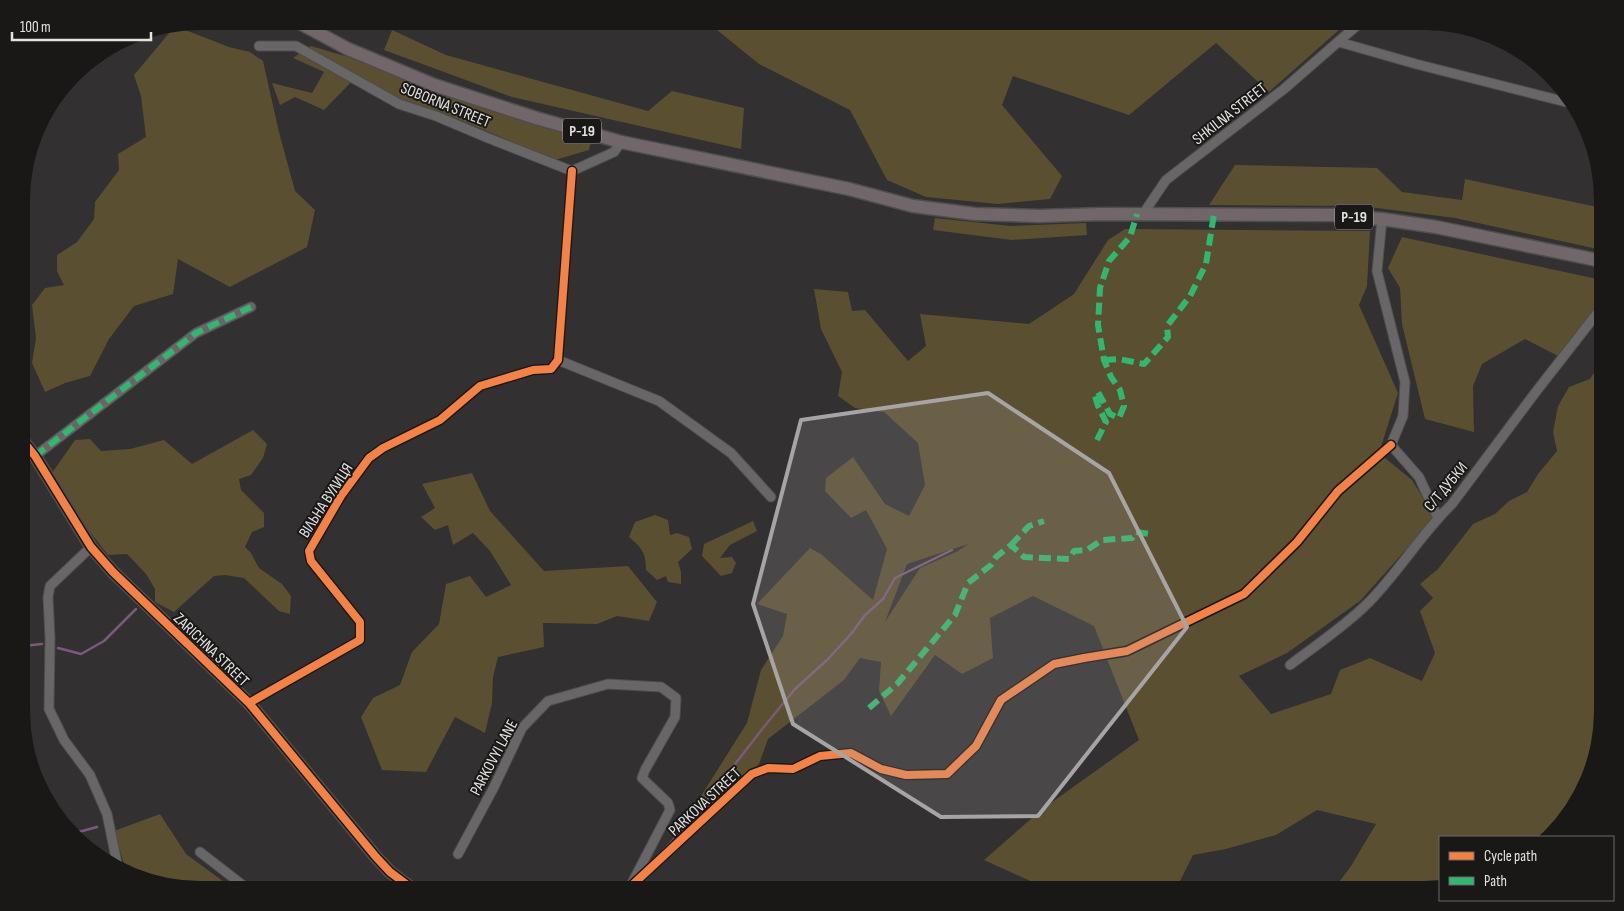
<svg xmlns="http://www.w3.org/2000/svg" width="1624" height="911" viewBox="0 0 1624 911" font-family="'Sofia Sans Condensed',sans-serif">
<rect width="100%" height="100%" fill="#323030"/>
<!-- green -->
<path fill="#5a4f30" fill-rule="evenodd" d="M604 21H1349L1269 92 1216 43 1129 115 1013 76 1002 105 1062 176 1050 199 998 204 926 197 887 180 850 110 759 64 717 30 618 24Z
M175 26 229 47 250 52 263 61 279 132 295 191 315 210 307 247 230 287 178 259 173 294 134 306 109 339 90 376 65 383 45 392 32 363 36 338 32 305 45 288 64 285 57 271V255L77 242 94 219 95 202 119 170 118 154 146 137 141 96 134 75Z
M392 30 446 55 648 111 672 91 744 108 741 149 512 97 384 50Z
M311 46 345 56 451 97 591 142 589 150 555 160 436 110 401 100 357 76 324 110 295 97 280 105 272 83 312 93 324 72 293 58Z
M1235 165 1377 168 1402 192 1462 200 1465 179 1602 208V250L1455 218 1361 206 1209 205Z
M935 218 1011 226 1086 223 1087 235 1012 240 933 230Z
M1125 229 1370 231 1367 286 1359 305 1398 393 1379 453 1412 480 1435 517 1360 601 1287 653 1239 676 1271 714 1331 694 1340 670 1370 658 1422 681 1435 653 1420 611 1433 598 1420 584 1438 569 1473 524 1495 514 1509 501 1527 492 1538 474 1557 451 1553 432 1558 406 1569 387 1590 379 1602 360V722L1579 800 1544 837H1440V888L1435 889H1334L1351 866 1376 824 1317 810 1276 835 1226 849 1193 855 1176 889H1119L1112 885 1101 889H1048L984 860 1041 810 1139 740 1094 626 1033 596 990 618 993 658 962 674 935 655 891 716 879 691 881 662 860 658 844 680 768 739 759 764 688 831 684 823 747 723 761 670 783 636 787 614 757 604 810 548 821 554 873 600 887 549 866 510 851 518 825 491 826 478 853 457 885 504 909 516 925 485 918 443 884 412 855 408 838 396 842 372 821 329 814 289 848 292 852 311 865 310 908 361 926 346 920 314 1029 324 1074 294 1108 240ZM968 544 958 551 920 568 885 622 907 564Z
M1402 237 1602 280V300L1558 356 1525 339 1482 364 1473 386 1474 432 1425 419 1402 324 1400 288 1388 268Z
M253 430 267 444 263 458 251 475 239 479 241 490 264 513V527L252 532 245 547 251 553 259 568 282 584 291 596 290 614 279 611 244 578 225 575 214 576 174 612 155 602V589L146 574 127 554 108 555 87 528 52 473 75 440 90 439 101 451 130 449 164 440 192 464Z
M472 473 490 511 544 571 628 566 657 602 649 621 617 616 597 624 543 623 544 647 498 657 493 677 492 703 485 733 455 717 426 772 382 770 361 717 373 698 400 685 412 652 439 624 446 584 470 576 486 597 511 585 490 551 473 533 453 545 448 525 435 530 421 517 435 508 422 484Z
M655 515 668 520 670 535 677 533 689 537 692 549 678 562 681 572V584L668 582 666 576 657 580 646 570C646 553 642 548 629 537L635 522Z
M753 521 757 531 730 545 720 558 732 557 736 563 732 573 721 576 702 556 704 544Z
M160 814 186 854 235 890H200L126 870 114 831Z"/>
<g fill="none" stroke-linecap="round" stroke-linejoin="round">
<!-- stream -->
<path stroke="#7b597c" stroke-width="2.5" d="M23 646 42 644
M58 648 81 654 104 641 136 609
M75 833 97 827
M659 855 691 821 763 728 795 689 827 660 851 634 865 615 883 599 895 578 952 550
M640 890 647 883"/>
<defs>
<path id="street" d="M1339 42 1416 64 1574 104
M259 46H296L399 104 436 116 488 138 572 171 614 152 621 142
M1143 214 1166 180 1284 89 1362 21
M1382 219 1377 271 1405 382 1403 416 1391 445 1419 477 1438 518
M558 360 659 401 731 453 771 497
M35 456 196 333 251 307
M91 547 50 586 48 597 50 638 49 709 64 740 90 775 107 814 118 868
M1290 665C1316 645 1344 627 1368 603 1398 573 1421 534 1452 504L1535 393 1602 307
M249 703 360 640V622L311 561 309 551 341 496 369 458 383 448 440 420 480 386 533 370 551 369 558 360 572 171
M200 852 249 890
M458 854 494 787 522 728 548 701 608 684 661 687 676 698 675 717 645 770 642 778 668 803 670 810 632 883
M629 888 752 774 768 768 793 769 820 756 851 753 881 769 906 775 947 774 976 746 1001 700 1054 664 1084 658 1127 651 1244 594 1297 542 1338 491 1391 445
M1320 889 1322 887"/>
<path id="secondary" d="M23 441 35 456 91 547 113 572 249 703 376 857 390 872 414 890"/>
<path id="primary" d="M296 21 348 49 434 85 536 118 621 142 849 189 913 206 975 214 1039 216 1102 214 1333 215 1382 219 1436 227 1602 261"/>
</defs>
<!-- street casing -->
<use href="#street" stroke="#4f4d4d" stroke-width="11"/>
<!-- secondary casing -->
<use href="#secondary" stroke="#4f4d4d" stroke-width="14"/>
<!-- primary casing -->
<use href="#primary" stroke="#4f4d4d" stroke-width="15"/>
<!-- street -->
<use href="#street" stroke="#686666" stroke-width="9"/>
<!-- secondary -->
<use href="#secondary" stroke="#686666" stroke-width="11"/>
<!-- primary -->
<use href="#primary" stroke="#71676b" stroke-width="12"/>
<!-- quiet -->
<path stroke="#33b770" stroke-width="6" stroke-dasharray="12 6" stroke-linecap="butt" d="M1104 360 1119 359 1144 364 1168 337 1167 326 1190 296 1206 264 1214 214
M1097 440 1106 422 1098 406 1095 396 1098 392 1110 414 1119 418 1124 406 1120 390 1111 377 1104 360 1098 325 1100 288 1109 261 1130 237 1137 214
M35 456 196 333 251 307
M1011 545 1029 526 1044 521
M869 708 897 684 955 615 968 583 991 565 996 557 1011 545 1024 557 1069 559 1074 551 1087 550 1102 540 1132 538 1136 532 1149 534"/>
<defs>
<path id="cycleway" d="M23 441 35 456 91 547 113 572 249 703 376 857 390 872 414 890
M249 703 360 640V622L311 561 309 551 341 496 369 458 383 448 440 420 480 386 533 370 551 369 558 360 572 171
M629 888 752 774 768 768 793 769 820 756 851 753 881 769 906 775 947 774 976 746 1001 700 1054 664 1084 658 1127 651 1244 594 1297 542 1338 491 1391 445"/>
</defs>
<!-- cycleway casing -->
<use href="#cycleway" stroke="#1a1817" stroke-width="11"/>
<!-- cycleway -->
<use href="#cycleway" stroke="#f48246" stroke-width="8"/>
</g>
<!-- marked area -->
<path fill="#a6a4a4" fill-opacity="0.2" stroke="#a6a4a4" stroke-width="4" stroke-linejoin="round" d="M988 393 1109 473 1187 627 1038 816 941 817 793 724 753 604 801 420Z"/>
<g text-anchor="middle" stroke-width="4" stroke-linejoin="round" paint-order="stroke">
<!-- shield labels -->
<g fill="#1a1817" stroke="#a8a5a5" stroke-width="1">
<rect x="563" y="118.5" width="38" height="25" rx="4"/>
<rect x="1335" y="204.5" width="38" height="25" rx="4"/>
</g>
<g font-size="15" font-weight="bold" fill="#e5e2e2">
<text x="582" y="136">Р-19</text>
<text x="1354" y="222">Р-19</text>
</g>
<!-- street labels -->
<g font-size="16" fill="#e5e2e2" stroke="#1a1817">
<text transform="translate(446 104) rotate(22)" y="6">SOBORNA STREET</text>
<text transform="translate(1229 113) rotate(-38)" y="6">SHKILNA STREET</text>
<text transform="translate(1445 486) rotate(-50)" y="6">С/Т ДУБКИ</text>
<text transform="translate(325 500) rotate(-57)" y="6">ВІЛЬНА ВУЛИЦЯ</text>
<text transform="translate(212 649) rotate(44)" y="6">ZARICHNA STREET</text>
<text transform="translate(493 757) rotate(-62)" y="6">PARKOVYI LANE</text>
<text transform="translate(704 801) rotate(-43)" y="6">PARKOVA STREET</text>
</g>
</g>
<!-- crop -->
<path d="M0 0H1624V911H0ZM200 30H1424A170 170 0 0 1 1594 200V711A170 170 0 0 1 1424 881H200A170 170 0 0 1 30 711V200A170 170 0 0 1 200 30Z" fill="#1a1817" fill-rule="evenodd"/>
<!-- legend -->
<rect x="1439" y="836" width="175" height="65" fill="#1a1817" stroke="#6b6968"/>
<rect x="1449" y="852" width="25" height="8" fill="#f48246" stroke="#6b6968"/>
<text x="1484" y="861" font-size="15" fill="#e5e2e2">Cycle path</text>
<rect x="1449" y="877" width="25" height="8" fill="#33b770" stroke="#6b6968"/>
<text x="1484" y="886" font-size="15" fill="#e5e2e2">Path</text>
<!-- scale -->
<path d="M12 32v8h139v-8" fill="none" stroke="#e5e2e2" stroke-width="2.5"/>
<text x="20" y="32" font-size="15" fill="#e5e2e2" stroke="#1a1817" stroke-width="4" paint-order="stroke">100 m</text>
</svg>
